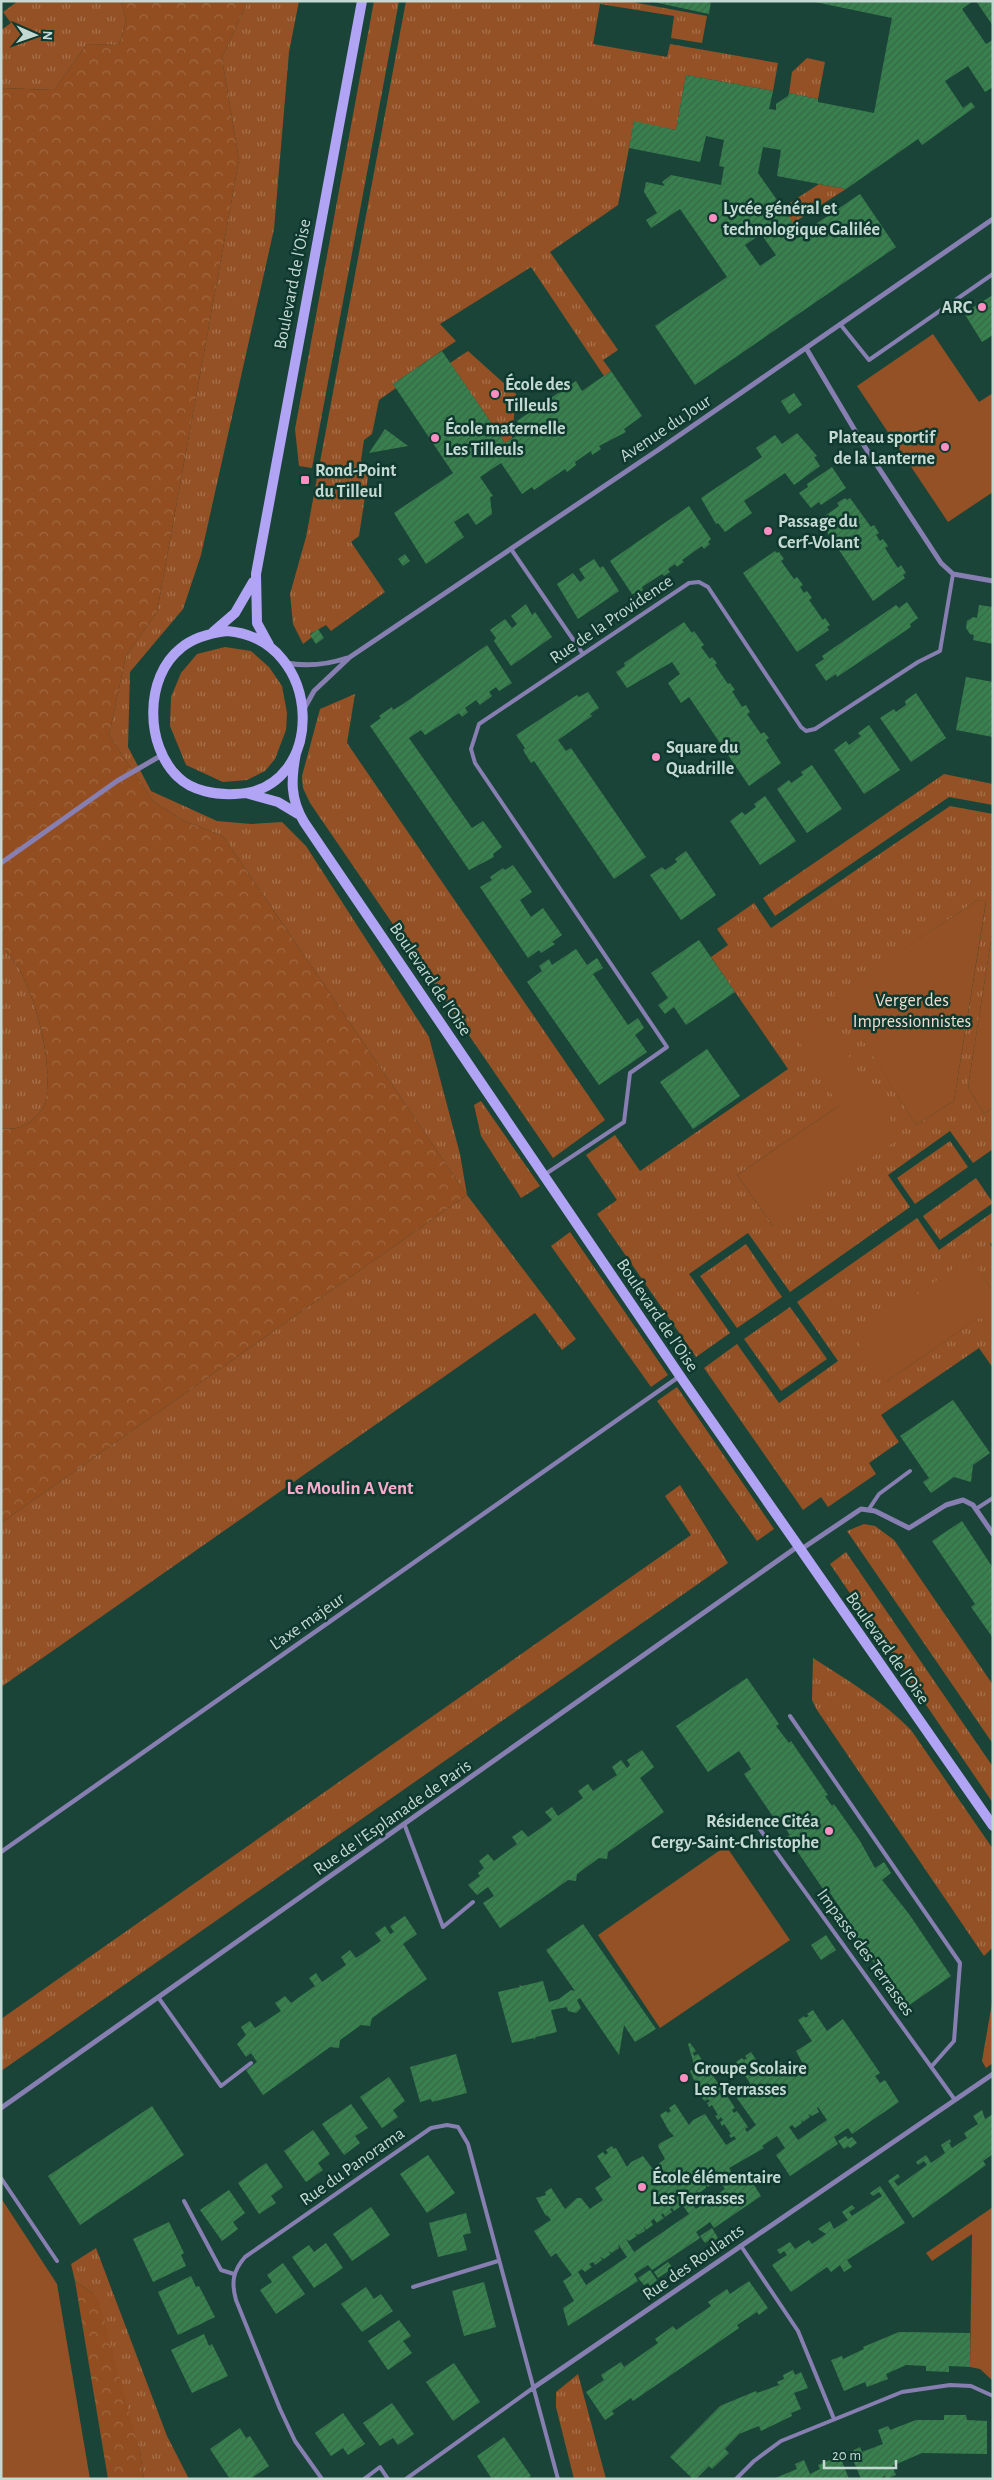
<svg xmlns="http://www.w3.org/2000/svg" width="994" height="2480" viewBox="0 0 994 2480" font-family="'Alegreya Sans',sans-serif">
<defs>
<pattern id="grass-tufts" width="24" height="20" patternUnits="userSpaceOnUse" patternTransform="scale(1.25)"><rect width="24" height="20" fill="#945125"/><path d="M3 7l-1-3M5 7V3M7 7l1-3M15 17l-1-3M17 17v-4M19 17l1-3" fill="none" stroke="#a6724e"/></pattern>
<pattern id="forest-crowns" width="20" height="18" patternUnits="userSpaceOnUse" patternTransform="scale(1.25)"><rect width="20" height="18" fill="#924e21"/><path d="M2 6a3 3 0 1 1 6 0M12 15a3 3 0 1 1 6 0" fill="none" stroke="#a06740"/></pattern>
<pattern id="building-hatch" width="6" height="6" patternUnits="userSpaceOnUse" patternTransform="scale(1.25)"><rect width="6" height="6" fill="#38814e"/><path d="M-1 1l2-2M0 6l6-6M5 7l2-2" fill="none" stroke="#396748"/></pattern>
</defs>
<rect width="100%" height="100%" fill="#1b4438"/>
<!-- grass -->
<path fill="url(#grass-tufts)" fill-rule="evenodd" d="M18 1H121L126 21 119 45 87 44 54 90 1 88V30L11 23 3 12Z
M248 1H299L289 52 274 229 201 555 183 609 130 672 128 747 151 791 217 821 251 824 282 822 306 846 429 1037 460 1154 467 1195 576 1339 562 1350 535 1313 1 1687V1523L467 1195 223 836 184 821 153 801 109 735 126 656 157 612 239 160 222 58Z
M374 1H399L312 468 299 466 295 429Z
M406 1H627L707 16 702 43 671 38 674 16 600 4 593 44 667 57 670 44 778 63 773 91 686 75 676 130 634 122 618 205 550 252 618 350 603 360 611 371 604 376 531 267 440 324 456 341 393 384 396 388 379 400 372 434 364 440 361 460 368 477 359 536 351 542 385 592 331 631 326 625 310 634 312 637 303 644 293 624 290 594 306 537Z
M807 58 825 62 818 99 789 93 792 72Z
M819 184 846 189 793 223 782 208Z
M468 351 516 394 512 438 505 443 450 363Z
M225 647 251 651 269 667 282 686 287 713 286 730 275 759 265 771 247 780 223 782 186 765 170 726 171 697 181 673 197 654Z
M355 694 347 743 605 1120 553 1158 310 803 303 788 302 776 320 709Z
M944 774 993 784V805L949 797 775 916 763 898Z
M950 806 993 814V928L968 1087 984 1114 993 1108V1149L973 1163 950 1131 888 1175 910 1207 790 1292 748 1233 689 1274 730 1333 696 1357 597 1214 617 1200 586 1155 615 1135 640 1171 788 1069 711 957 728 945 717 929 754 903 771 928ZM978 900 986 902 954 1101 916 1125 835 994ZM839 1106 773 1226 737 1175Z
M1 946C7 952 14 959 18 967 36 998 57 1074 43 1108 41 1112 36 1116 33 1119 23 1128 13 1130 1 1128Z
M481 1101 540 1186 521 1198 481 1136 474 1105Z
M950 1141 968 1167 915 1204 897 1178Z
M976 1178 993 1203 940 1240 923 1216Z
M993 1212V1242L990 1244 993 1249V1291L970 1258 886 1382 981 1316 993 1334V1368L979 1348 881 1415 899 1442 869 1463 876 1474 828 1507 821 1497 803 1510 704 1368 737 1344 779 1403 838 1361 797 1302 917 1218 939 1250Z
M570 1232 668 1375 651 1387 551 1246Z
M746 1244 782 1297 737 1328 700 1276Z
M790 1307 827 1359 781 1391 744 1339Z
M677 1387 774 1529 757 1541 657 1401Z
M680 1485 728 1563 1 2071V2019L691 1535 665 1496Z
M864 1524 875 1526 894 1540 993 1685V1744L847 1531Z
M846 1552 993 1767V1803L830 1564Z
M813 1658C847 1680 883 1701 911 1730L993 1849V1947L984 1956 817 1710 812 1700Z
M993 1997V2063L986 2068 982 2061Z
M96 2248 167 2436 189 2479H144L140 2452 93 2293 75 2281 71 2264Z
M578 2374 606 2479H574L556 2407V2392Z"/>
<!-- forest -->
<path fill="url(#forest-crowns)" d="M121 1H248L222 58 239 160 157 612 126 656 109 735 153 801 184 821 223 836 467 1195 1 1523V1128C13 1130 23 1128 33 1119 36 1116 41 1112 43 1108 57 1073 36 998 18 967 14 959 7 952 1 946V88L54 90 87 44 119 45 126 21Z
M75 2281 93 2293 99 2300 140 2452 144 2479H108Z"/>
<!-- green -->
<path fill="#945125" d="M933 334 979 402 993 393V492L948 522 857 386Z
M978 900 986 901 954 1101 916 1125 834 994Z
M993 928V1108L984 1114 968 1087Z
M825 1019 901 1137 773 1226 737 1175 839 1106 797 1038Z
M970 1257 993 1291V1334L980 1317 886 1382 855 1338Z
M726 1846 790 1940 660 2028 598 1935Z
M1 2198 57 2284 90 2479H1Z
M993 2207V2381L980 2369 970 2367 972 2234 932 2261 926 2253Z"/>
<!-- building -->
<path fill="url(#building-hatch)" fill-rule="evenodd" d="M649 1H711L709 14Z
M810 1H973L962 9 986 44 993 40V87L985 92 968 66 945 81 963 108 971 102 975 107 922 145 918 139 846 189 777 176 781 150 763 147 758 173 801 234 860 194 896 247 695 385 655 326 727 277 680 209 651 228 646 220 657 213 644 192 646 182 665 186 662 182 671 175 721 185 724 167 719 166 724 140 706 136 700 162 629 148 634 121 676 130 686 75 773 91 769 109 776 110V104L788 96 789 93 818 99V102L874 113 892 18ZM761 234 776 255 760 266 745 245Z
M976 1H993V26Z
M993 295V335L982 342 964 313Z
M442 351 505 443 524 431 517 421 576 381 582 391 611 371 642 416 624 429 626 432 599 446 601 449 592 455 591 451 575 462 576 465 567 472 565 469 534 490 532 487 522 494 501 463 480 477 493 496 490 497 492 514 476 525 468 513 454 522 464 537 426 564 394 513 453 473 393 384Z
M794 393 802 405 789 414 781 401Z
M385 429 408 446 369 453Z
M797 433 817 456 814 457 820 466 794 485 785 473 744 501 752 513 725 532 718 523 716 524 701 498 762 457 756 448 775 435 782 444Z
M832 467 846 488 821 505 819 502 811 508 799 493 808 487 807 484Z
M845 498 847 500 850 498 871 527 874 525 879 533 876 535 880 541 883 539 888 546 885 548 892 559 898 568 901 565 906 573 903 575 905 578 873 601 819 520 839 506 837 503Z
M689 506 711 539 708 542 710 544 704 549 702 546 682 560 684 562 681 564 677 567 675 564 668 569 670 572 664 576 662 574 642 587 643 590 640 592 632 594 610 561Z
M775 551 777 553 779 552 784 559 781 561 794 579 797 577 803 585 800 587 804 593 807 591 812 598 809 600 823 620 825 618 830 625 827 627 829 630 797 652 743 573Z
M405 554 410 561 403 566 398 559Z
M594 559 600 568 603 566 619 591 578 619 557 584 573 573 580 582 585 578 579 569Z
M907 602 918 618 910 624 911 627 837 677 836 674 826 681 815 665 824 659 822 656 896 605 899 608Z
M526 604 532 615 535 612 552 637 511 666 494 641 496 638 490 630 505 619 512 628 517 624 511 616Z
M979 605 993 607V644L973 640 974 635 970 634 966 628 967 621 973 617 977 618Z
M684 622 692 633 694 631 704 645 701 647 710 659 712 657 717 663 715 665 728 684 730 683 735 690 732 691 742 707 746 705 750 712 747 714 761 734 764 732 769 738 766 740 781 763 749 786 689 697 681 703 668 683 680 674 672 662 627 688 616 672 625 666 624 663Z
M318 629 324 638 316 644 310 635Z
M487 645 512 683 499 691 496 687 489 692 492 696 480 705 476 700 465 708 468 712 462 717 459 713 425 735 421 730 409 738 472 828 483 821 502 847 493 854 494 857 469 870 370 726 381 718 379 716 392 707 393 710 403 704Z
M966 677 993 682V737L956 730Z
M588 692 599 708 590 714 592 716 558 740 566 751 571 748 646 857 614 879 534 761 531 763 523 750 525 748 516 735 577 695 579 697Z
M916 693 946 738 911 762 880 718 894 709 896 712 906 705 905 701Z
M869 725 900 770 864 794 834 750 846 741 849 745 861 736 858 733Z
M812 765 842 809 807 833 777 789 789 780 791 783 803 775 801 772Z
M765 796 796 841 760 865 730 821 742 812 745 815 756 807 754 804Z
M686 851 716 895 681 920 650 875 662 867 665 870 677 862 675 859Z
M513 865 532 892 520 900 531 917 543 908 562 935 552 942 555 944 541 953 539 950 528 958 480 887 492 880 490 877 503 868 505 870Z
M699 940 735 992 686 1025 674 1007 665 1014 658 1005 668 998 651 973Z
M576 949 587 965 597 958 603 968 593 974 628 1025 638 1018 644 1028 635 1035 647 1052 599 1085 527 982 542 971 539 966 549 959 552 965Z
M707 1049 740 1096 693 1129 660 1082Z
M953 1400 990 1453 973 1465 971 1482 954 1477 931 1493 923 1482 929 1478 900 1436Z
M962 1521 993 1568V1638L971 1607 975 1604 932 1541Z
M747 1678 779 1724 776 1726 789 1743 791 1741 828 1795 825 1796 832 1806 834 1804 860 1841 875 1868 884 1862 891 1873 882 1880 909 1914 951 1976 905 2008 844 1920 847 1918 826 1887 823 1889 787 1836 790 1835 783 1825 780 1827 744 1774 751 1769 739 1751 708 1772 676 1726Z
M642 1750 654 1767 640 1778 664 1812 608 1852 607 1859 599 1858 577 1874 576 1881 568 1880 500 1928 483 1903 494 1896 488 1887 477 1895 468 1885 480 1876 478 1873 484 1868 479 1861 488 1854 494 1861 517 1844 512 1837 522 1830 528 1837 552 1820 545 1812 552 1807 558 1816 583 1798 578 1791 588 1784 593 1791 617 1775 612 1767 621 1760 627 1768 630 1765 627 1760Z
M405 1916 417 1934 403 1944 427 1979 372 2018 370 2026 361 2025 340 2040 339 2048 330 2047 263 2095 246 2070 257 2062 251 2053 246 2057 237 2044 246 2035 241 2027 250 2021 255 2028 281 2011 275 2003 285 1996 291 2003 315 1986 309 1978 316 1973 322 1982 346 1965 341 1957 350 1950 356 1958 381 1941 375 1933 385 1926 390 1934 394 1932 390 1926Z
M583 1924 656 2029 635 2042 624 2025 619 2055 580 1998 577 2000 581 2008 576 2013 568 2011 567 2007 551 2010 557 2032 536 2037 534 2040V2038L512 2043 498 1992 520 1987 519 1985 522 1986 543 1981 549 2002 559 1999 571 1990 575 1991 546 1950Z
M826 1935 836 1950 821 1960 811 1945Z
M813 2010 827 2031 843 2019 880 2073 875 2076 880 2083 885 2080 899 2102 852 2134 848 2128 834 2137 838 2144 790 2176 776 2155 785 2148 777 2136 762 2146 764 2148 729 2168 737 2181 747 2174 761 2196 714 2228 710 2222 696 2232 700 2238 652 2270 648 2265 634 2274 638 2281 568 2326 563 2308 574 2301 563 2281 572 2275 556 2253 551 2257 534 2231 551 2220 547 2215 546 2216 536 2198 546 2195 545 2192 551 2188 565 2209 577 2198H581L590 2209 594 2206 603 2200 595 2188 611 2177 597 2156 603 2152 605 2155 608 2153 606 2150 612 2146 614 2149 616 2148 627 2167 631 2162 643 2156 652 2168 657 2165 665 2159 658 2146 660 2143 674 2136 669 2131 660 2115 666 2111 667 2113 671 2111 669 2108 675 2104 689 2125 693 2120 705 2114 726 2145 736 2139 734 2136 731 2138 729 2135 731 2134 724 2124 722 2126 720 2122 723 2120 721 2117 718 2120 715 2116 718 2115 712 2105 709 2107 707 2103 710 2101 708 2099 705 2101 702 2098 705 2096 699 2086 696 2088 694 2085 697 2082 694 2080 690 2071 695 2068 688 2044 690 2043 696 2051 693 2053 694 2056 698 2054 709 2070 706 2072 708 2075 711 2073 722 2089 718 2091 721 2094 724 2091 735 2108 732 2110 734 2113 737 2111 748 2127 745 2129 747 2132 756 2125 734 2094 750 2083 736 2062 742 2058 744 2060 747 2058 745 2056 751 2052 765 2073 781 2062 790 2073 803 2064 796 2051 812 2041 798 2020 804 2016 805 2018 809 2016 807 2014ZM818 2107 827 2120 798 2140 789 2127 792 2125 795 2128 802 2123 801 2119 803 2122 810 2117 808 2114 812 2116 819 2112 817 2108ZM716 2177 725 2189 696 2209 687 2197 691 2199 698 2194 696 2191 699 2193 706 2188V2184L708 2187 715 2183 713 2179ZM680 2202 689 2214 634 2252 626 2239 629 2241 637 2236 634 2233 638 2235 645 2231 644 2226 646 2230 653 2225 651 2221 654 2219 657 2223 664 2218 661 2215 663 2213 665 2217 672 2212 670 2209 672 2208 674 2211 681 2206ZM618 2244 627 2257 586 2285 578 2272 582 2269 585 2272 592 2267 589 2264 593 2262 595 2265 602 2260 600 2257 604 2259 611 2254 608 2251 612 2253 619 2248Z
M456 2054 467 2093 432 2102 431 2099 420 2102 410 2067Z
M389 2077 405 2101 393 2110 398 2117 382 2128 360 2097Z
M351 2104 368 2128 355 2136 360 2143 344 2155 322 2124Z
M152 2106 184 2155 80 2225 48 2176Z
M982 2110 985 2119 993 2114V2154L983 2161 986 2165 913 2218 888 2181 898 2174 900 2177 894 2181 898 2186 927 2165 924 2161 918 2165 916 2162 926 2155 931 2163 945 2153 941 2145 950 2139 951 2142 949 2143 952 2148 967 2138 964 2133 978 2124 973 2116Z
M313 2130 330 2154 318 2163 323 2170 306 2182 284 2151Z
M846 2136 848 2139 852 2137 857 2143 850 2148 848 2146 844 2149 838 2141Z
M428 2155 455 2193 427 2213 400 2174Z
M266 2163 283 2187 271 2196 276 2203 259 2214 238 2183Z
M880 2186 905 2223 847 2260 852 2267 844 2272 840 2265 831 2272 827 2267 791 2292 772 2265 787 2255 784 2251 780 2254 777 2250 790 2242 795 2249 809 2240 812 2244 826 2234 818 2229 830 2221 834 2229 848 2220 842 2212 852 2205 855 2208 849 2212 852 2216 882 2196 879 2192 873 2196 870 2193Z
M229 2190 245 2213 233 2222 238 2229 222 2241 200 2210Z
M371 2207 390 2235 352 2261 333 2234Z
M466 2213 471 2233 463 2235 467 2250 438 2257 429 2223Z
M169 2222 184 2253 181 2255 186 2266 153 2282 133 2239Z
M712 2228 718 2238 712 2243 710 2240 705 2243 700 2236Z
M326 2243 343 2268 314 2288 292 2257 309 2245 314 2252Z
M668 2262 673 2268 658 2278 654 2272Z
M283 2263 305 2294 276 2314 260 2290 272 2282 267 2275Z
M650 2270 657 2280 650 2286 648 2283 644 2285 638 2278Z
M191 2276 196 2287 199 2286 215 2317 178 2335 158 2292Z
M749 2281 768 2308 759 2315 757 2312 737 2325 739 2328 687 2364 633 2401 631 2398 612 2411 614 2414 605 2420 586 2392 604 2380 601 2375 621 2362 624 2367 658 2343 655 2339 673 2326 676 2330 711 2306 708 2302 727 2289 730 2294Z
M484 2282 496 2327 464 2336 452 2291Z
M366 2287 374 2299 381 2294 393 2311 362 2332 341 2304Z
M399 2320 411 2336 403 2341 412 2353 388 2370 368 2341Z
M899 2332 970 2333V2367L949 2366V2372L926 2371V2366L906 2365 886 2374 888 2379 867 2387 865 2382 844 2391 831 2360 842 2356 843 2359 864 2349 863 2347Z
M204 2334 209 2346 212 2344 228 2376 192 2393 171 2350Z
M454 2363 480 2402 453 2421 426 2382Z
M793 2370 795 2375 801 2372 808 2388 794 2393 801 2409 791 2413 792 2416 761 2431 759 2426 739 2434 725 2449 729 2453 712 2469 709 2466 696 2479H693L670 2457 720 2406 756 2391 757 2393 779 2385 777 2382 784 2379 783 2375Z
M392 2403 414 2434 398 2445 393 2438 380 2446 363 2423Z
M343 2413 365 2444 348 2455 343 2448 331 2456 315 2433Z
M944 2415H966L967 2420 987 2421V2454L922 2453 892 2466 896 2475 886 2479 885 2476 878 2479H861L850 2452 860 2447 862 2452 883 2444 878 2430 888 2426 890 2430 916 2420H944Z
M240 2428 246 2438 250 2436 269 2466 250 2479H230L210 2449Z
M504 2437 531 2476 526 2479H492L477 2456Z
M840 2456 849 2479H773L797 2469 795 2464 804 2460 810 2474 820 2469 818 2465Z"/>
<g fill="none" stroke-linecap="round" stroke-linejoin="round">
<!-- service -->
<path stroke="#877fb1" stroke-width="4" d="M840 324 869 360 993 274
M511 549 583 654
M544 1175 624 1122 630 1073 667 1047 475 763 471 749 479 724 689 583 699 582 708 587 801 727 806 731 815 729 918 662 940 651 953 574
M869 1509 879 1494 910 1471
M976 1509 993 1498
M790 1716 960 1963 954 2041 931 2067
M754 1821 955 2100
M405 1826 443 1927 473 1902
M158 1997 221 2086 251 2063
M1 2178 57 2261
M184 2201 221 2270 234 2274
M741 2246 798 2331 834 2419
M413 2287 498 2261
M322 2479 295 2441 280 2409 236 2300C231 2282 233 2271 245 2257L431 2128 447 2125 458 2127 468 2144 558 2479
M364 2479 380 2467 388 2479
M406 2479 533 2388
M736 2479 754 2461 781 2441 902 2392 950 2385 971 2386 993 2396"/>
<!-- pedestrian -->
<path stroke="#877fb1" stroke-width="4.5" d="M1 1852 680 1376"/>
<!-- minor -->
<path stroke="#877fb1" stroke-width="5" d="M806 348 863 444 941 563 953 574 993 581
M286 663C308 667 326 665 347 658
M304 709 314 691 350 657 658 450 993 219
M1 863 117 781 162 755
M800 1550 861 1509 875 1511 909 1528 946 1505 963 1500 973 1505 993 1534
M1 2108 797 1547
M533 2388 993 2074"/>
<!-- secondary -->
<path stroke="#b1a4f4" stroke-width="10" d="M227 631C325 639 328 792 235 794 216 795 192 791 178 777 145 746 144 677 181 648 194 637 211 633 227 631Z
M213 632 235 613 253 582
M269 645 257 623 256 574 362 1
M296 753C291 779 290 799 304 822L680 1376 993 1826
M249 794 278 802 298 814"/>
</g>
<!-- markers -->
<g fill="#fc8fc2" stroke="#0f392e" stroke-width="2">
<circle cx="713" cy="218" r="5"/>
<circle cx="982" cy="307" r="5"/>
<circle cx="495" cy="394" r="5"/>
<circle cx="435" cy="438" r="5"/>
<circle cx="945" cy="447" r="5"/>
<rect x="300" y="475" width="10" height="10" rx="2.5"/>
<circle cx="768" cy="531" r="5"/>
<circle cx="656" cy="757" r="5"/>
<circle cx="829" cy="1831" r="5"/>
<circle cx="684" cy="2078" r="5"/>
<circle cx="642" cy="2187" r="5"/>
</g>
<g text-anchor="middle" stroke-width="5" stroke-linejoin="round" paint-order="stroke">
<!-- poi labels -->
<g font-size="18" font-weight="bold" fill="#c4d9d1" stroke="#0f392e" text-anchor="start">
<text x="723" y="214">Lycée général et<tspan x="723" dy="21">technologique Galilée</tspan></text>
<text x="972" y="313" text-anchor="end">ARC</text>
<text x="505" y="390">École des<tspan x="505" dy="21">Tilleuls</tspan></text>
<text x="445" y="434">École maternelle<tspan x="445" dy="21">Les Tilleuls</tspan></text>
<text x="935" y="443" text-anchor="end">Plateau sportif<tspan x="935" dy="21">de la Lanterne</tspan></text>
<text x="315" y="476">Rond-Point<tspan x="315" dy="21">du Tilleul</tspan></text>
<text x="778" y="527">Passage du<tspan x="778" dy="21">Cerf-Volant</tspan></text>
<text x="666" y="753">Square du<tspan x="666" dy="21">Quadrille</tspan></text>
<text x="819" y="1827" text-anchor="end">Résidence Citéa<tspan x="819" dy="21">Cergy-Saint-Christophe</tspan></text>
<text x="694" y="2074">Groupe Scolaire<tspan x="694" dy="21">Les Terrasses</tspan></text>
<text x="652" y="2183">École élémentaire<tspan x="652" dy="21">Les Terrasses</tspan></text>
</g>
<!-- street labels -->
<g font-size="18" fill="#c4d9d1" stroke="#0f392e">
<text transform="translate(292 284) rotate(-79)" y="6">Boulevard de l'Oise</text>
<text transform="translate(665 428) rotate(-34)" y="6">Avenue du Jour</text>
<text transform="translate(611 619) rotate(-34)" y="6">Rue de la Providence</text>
<text transform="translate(431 979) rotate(56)" y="6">Boulevard de l'Oise</text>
<text transform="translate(658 1315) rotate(56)" y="6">Boulevard de l'Oise</text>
<text transform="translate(307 1621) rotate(-35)" y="6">L'axe majeur</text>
<text transform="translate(888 1648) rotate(55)" y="6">Boulevard de l'Oise</text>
<text transform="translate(392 1817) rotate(-35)" y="6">Rue de l'Esplanade de Paris</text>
<text transform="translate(866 1952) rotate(54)" y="6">Impasse des Terrasses</text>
<text transform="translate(352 2166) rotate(-35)" y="6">Rue du Panorama</text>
<text transform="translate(693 2262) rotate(-35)" y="6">Rue des Roulants</text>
</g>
<!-- park labels -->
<g font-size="18" fill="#f1ddd1" stroke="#0f392e">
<text x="912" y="1006">Verger des<tspan x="912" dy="21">Impressionnistes</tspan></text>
</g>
<!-- neighbourhood labels -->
<g font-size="19" font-weight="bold" fill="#f8abcd" stroke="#0f392e">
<text x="350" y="1494">Le Moulin A Vent</text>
</g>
</g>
<!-- border -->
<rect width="994" height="2480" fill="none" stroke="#c4d9d1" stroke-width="5"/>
<!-- north arrow -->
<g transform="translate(35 35) rotate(92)" stroke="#0f392e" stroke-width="4" paint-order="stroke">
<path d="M0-4L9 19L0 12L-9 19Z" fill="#c4d9d1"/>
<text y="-8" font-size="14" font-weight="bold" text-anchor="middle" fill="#c4d9d1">N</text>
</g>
<!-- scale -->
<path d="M824 2460v8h72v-8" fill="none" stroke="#c4d9d1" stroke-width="2.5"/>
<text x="832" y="2460" font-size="15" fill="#c4d9d1" stroke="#0f392e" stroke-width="4" paint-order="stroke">20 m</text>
</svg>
